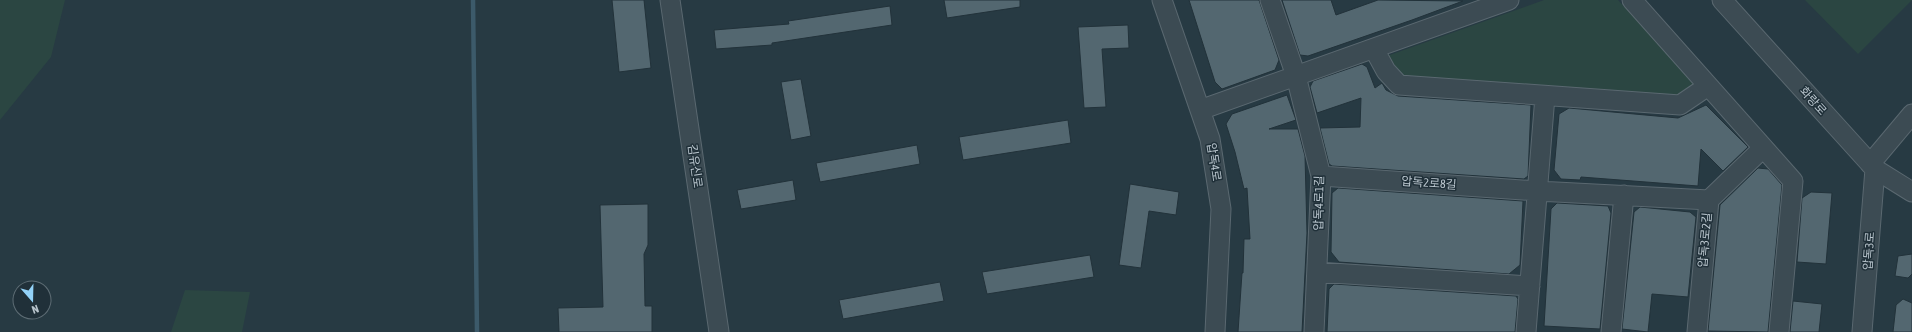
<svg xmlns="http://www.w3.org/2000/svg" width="1912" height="332" viewBox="0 0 1912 332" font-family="'Asap Condensed','Noto Sans KR',sans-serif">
<rect width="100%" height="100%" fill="#273a43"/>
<!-- green -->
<path fill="#2b4642" d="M0 0H65L51 57 0 120Z
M1544 0H1618L1695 84 1676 99 1399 78 1387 56Z
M1805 0H1912L1858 54Z
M185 290 250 292 242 332H171Z"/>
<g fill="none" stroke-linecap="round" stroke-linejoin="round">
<!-- stream -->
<path stroke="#3c5a6a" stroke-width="4.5" d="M473 0 477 332"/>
</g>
<!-- building -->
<path fill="#536770" stroke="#22323a" d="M612 0H644L651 68 619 72Z
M944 0H1020V7L947 18Z
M1189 0H1259L1279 60 1275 70 1222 89 1215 82Z
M1282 0H1331L1336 15 1378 0 1463 1 1412 20 1308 56 1300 55Z
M890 6 892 25 772 43V45L716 49 714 30 789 24 788 21Z
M1128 25 1129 48 1102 49 1106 107 1084 108 1078 27Z
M1362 64 1367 67 1375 88 1382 83 1386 90 1398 96 1531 105 1528 176 1524 179 1332 166 1329 164 1320 128 1360 127 1361 98 1317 113 1310 87 1313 81Z
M801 79 811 136 791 140 781 82Z
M1287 95 1296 120 1269 129H1298L1305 156 1307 233 1302 332H1238L1242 273H1243L1244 239H1250L1247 188 1244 189 1235 152 1226 124 1232 114Z
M1706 105 1748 147 1723 171 1701 149 1698 186 1581 177 1580 180 1561 179 1554 170 1559 114 1569 108 1678 118Z
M1068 120 1071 143 963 160 959 137Z
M917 145 920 164 820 182 816 163Z
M1758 168 1768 169 1782 185 1768 332 1708 331 1720 205Z
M793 180 796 200 741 209 737 190Z
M1130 184 1179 192 1176 215 1149 211 1141 268 1119 265Z
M1338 188 1523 201 1520 265 1509 274 1339 262 1331 252 1332 193Z
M1811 192 1832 193 1826 264 1797 262 1802 198Z
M1557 203 1608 206 1611 213 1600 329 1544 326 1551 209Z
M648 204V245L644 254 645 306H652V332H559L558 308 603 307 600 205Z
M1640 207 1690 212 1696 217 1688 297 1652 294 1648 332 1622 329 1634 212Z
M1912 254V274L1908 278 1895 276 1898 256Z
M1090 255 1094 277 987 294 982 272Z
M940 282 944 301 843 319 839 300Z
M1334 284 1516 296 1518 299 1515 332H1327L1329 289Z
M1903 299 1912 303V332H1893L1896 305Z
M1793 301 1822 304 1819 332H1790Z"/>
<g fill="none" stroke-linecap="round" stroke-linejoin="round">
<defs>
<path id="minor" d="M670 0 719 332
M1162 0 1210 139 1221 209 1215 332
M1270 0 1296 76 1321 176 1314 332
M1632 0 1793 181 1779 332
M1722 0 1875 169 1912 192
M1374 49 1386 71 1399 85 1680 105 1708 86
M1200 110 1509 0
M1870 164 1912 114
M1321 176 1537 191 1709 200
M1317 272 1530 286
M1526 332 1545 96
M1611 332 1624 195
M1697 332 1709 200 1763 148
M1862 332 1875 169"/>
</defs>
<!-- minor casing -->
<use href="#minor" stroke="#5a6870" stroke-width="21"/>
<!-- minor -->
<use href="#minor" stroke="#3c4b53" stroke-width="19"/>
</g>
<g text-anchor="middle" stroke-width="3" stroke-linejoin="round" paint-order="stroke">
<!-- street labels -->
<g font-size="12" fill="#b9c5cd" stroke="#203039">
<text transform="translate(1813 101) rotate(48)" y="4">화랑로</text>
<text transform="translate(1214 162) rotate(81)" y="4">압독4로</text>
<text transform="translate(695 166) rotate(82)" y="4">김유신로</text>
<text transform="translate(1429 183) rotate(4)" y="4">압독2로8길</text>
<text transform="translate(1319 203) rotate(-89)" y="4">압독4로1길</text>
<text transform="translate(1705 240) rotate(-85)" y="4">압독3로2길</text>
<text transform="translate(1869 251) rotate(-86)" y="4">압독3로</text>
</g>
</g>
<!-- north arrow -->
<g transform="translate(32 300) rotate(160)"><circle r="19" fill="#203039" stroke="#5d6c74"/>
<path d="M0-3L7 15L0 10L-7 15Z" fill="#93d2f8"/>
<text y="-6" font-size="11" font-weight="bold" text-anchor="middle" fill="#b9c5cd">N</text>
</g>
</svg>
